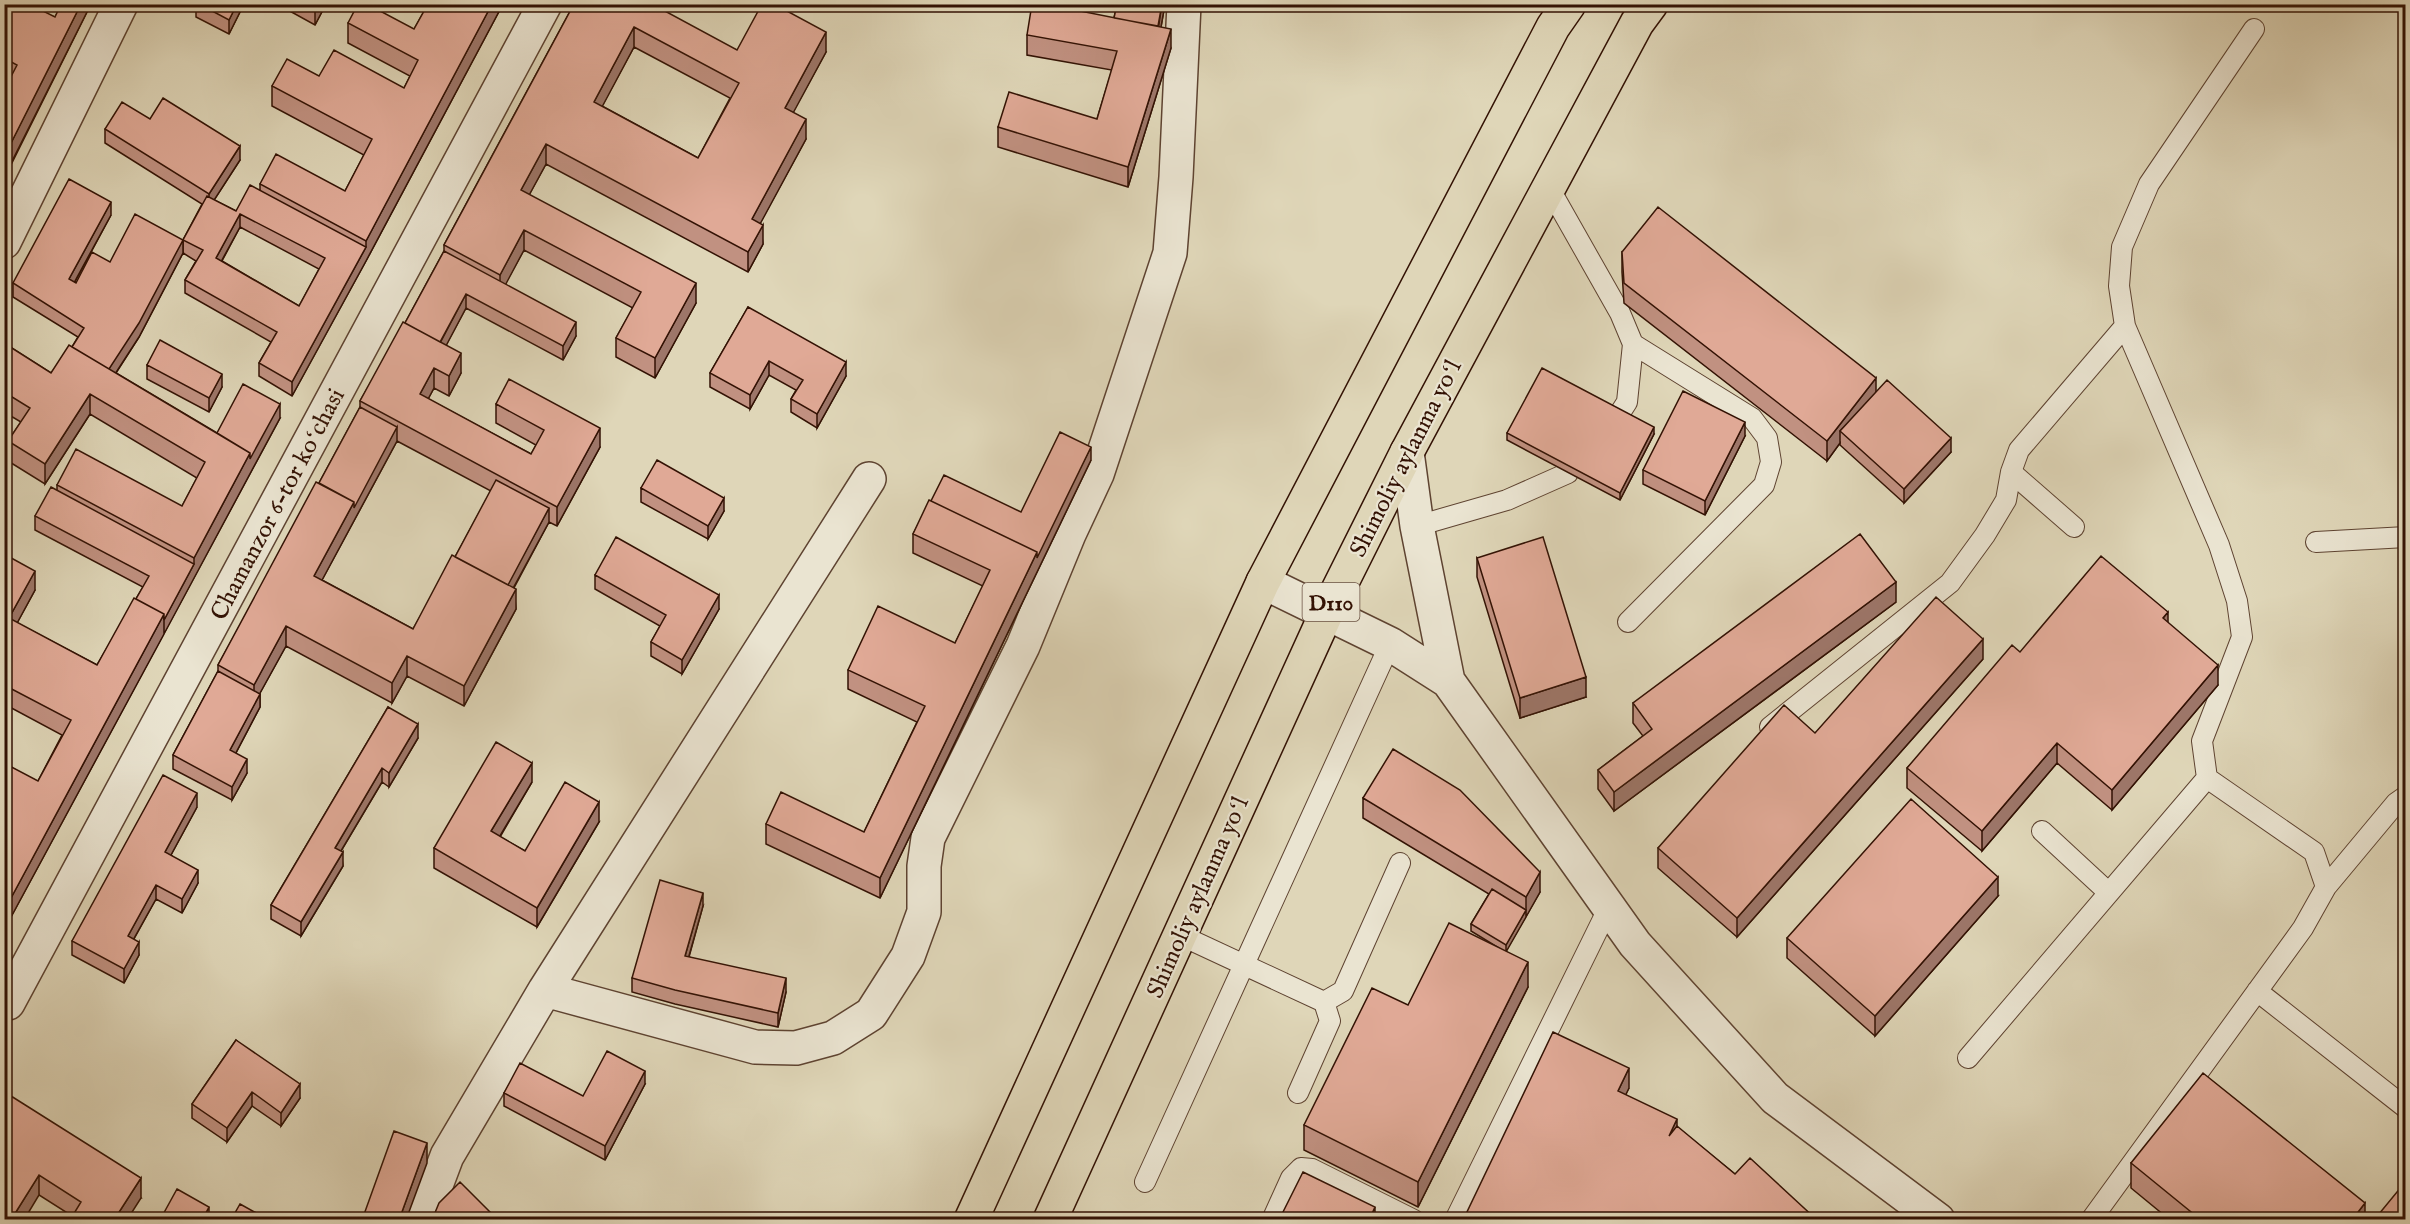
<svg xmlns="http://www.w3.org/2000/svg" width="2410" height="1224" viewBox="0 0 2410 1224" font-family="'IM FELL English',serif">
<rect width="100%" height="100%" fill="#dfd6b8"/>
<filter id="stains"><feTurbulence type="fractalNoise" baseFrequency=".00333" numOctaves="4"/><feColorMatrix values="0 0 0 0 .2 0 0 0 0 .09 0 0 0 0 .02 0 0 0 .5 -.17"/></filter>
<radialGradient id="worn" r=".72"><stop offset=".6" stop-color="#630" stop-opacity="0"/><stop offset="1" stop-color="#630" stop-opacity=".3"/></radialGradient>
<g fill="none" stroke-linecap="round" stroke-linejoin="round">
<defs>
<path id="lane" d="M1548 186 1620 313 1633 344 1627 402 1618 416
M2011 472 2074 527
M1417 526 1507 500 1568 473
M2316 542 2406 537
M1628 622 1764 485 1771 462 1767 438 1752 418 1633 344
M1770 727 1950 583 1985 535 2006 500 2011 472 2019 450 2125 326
M2042 831 2109 893
M2326 887 2396 803 2406 796
M1180 935 1324 1002 1343 991 1400 863
M2257 991 2406 1108
M1968 1058 2207 778
M1298 1093 1330 1021 1324 1002
M1145 1182 1390 644
M1272 1220 1291 1178 1301 1168 1312 1169 1414 1220
M1455 1220 1609 907
M2091 1220 2303 928 2326 887 2314 852 2207 778 2202 741 2242 637 2237 601 2219 545 2125 326 2119 286 2122 247 2149 184 2254 29"/>
<path id="street" d="M4 242 121 4
M1407 452 1417 526 1448 681
M1263 582 1390 644 1448 681 1635 944 1775 1098 1938 1220
M545 990 755 1047 796 1048 833 1038 871 1014 908 956 924 912V866L928 838 1023 646 1069 534 1097 474 1170 253 1176 177 1184 4
M8 1003 545 4
M423 1220 447 1156 545 990 869 479"/>
<path id="primary" d="M971 1220 1263 582 1553 27 1569 4
M1050 1220 1327 612 1407 452 1637 23 1651 4"/>
</defs>
<!-- lane casing -->
<use href="#lane" stroke="#5e4331" stroke-width="22"/>
<!-- street casing -->
<use href="#street" stroke="#5e4331" stroke-width="36"/>
<!-- primary casing -->
<use href="#primary" stroke="#331204" stroke-width="36"/>
<!-- lane -->
<use href="#lane" stroke="#eae4d1" stroke-width="20"/>
<!-- street -->
<use href="#street" stroke="#eae4d1" stroke-width="33"/>
<!-- primary -->
<use href="#primary" stroke="#dfd6b8" stroke-width="33"/>
</g>
<!-- wall -->
<path fill="#c19181" stroke="#331204" stroke-width="1.5" fill-rule="evenodd" d="M4 4 55 17 61 6 58 4H91L5 177 7 198 4 203V90L9 81 4 78Z
M196 4H244L229 34 196 17Z
M277 4H326L315 25Z
M428 4H503L366 261 292 396 259 376V363L271 342 185 293V280L196 261 183 253V240L202 204 105 143V129L150 119 240 160 214 200 236 211 260 190V184L345 191 364 155 272 106V86L319 76 404 88 410 76 348 43V23L414 29ZM240 227 319 269 299 306 222 261Z
M574 4 737 50 826 52 793 112 806 139 760 223 763 244 748 272 546 164 529 195 696 303 655 378 616 357V338L633 308 524 250 505 284 576 336 563 360 466 308 446 345 461 373 449 396 434 388 428 399 531 454 536 445 496 423V404L600 447 557 526 549 522 514 588 516 609 464 706 407 676 392 703 286 646 260 693V707L236 753 247 773 232 800 173 769V755L218 671V665L319 483 360 407V401L405 323 444 251V245ZM634 47 730 98 698 158 602 106ZM397 441 491 491 455 557 413 629 322 580Z
M1117 4H1165L1161 27 1171 48 1128 187 998 147V127L1097 119 1112 70 1027 55V35L1114 18Z
M111 215 75 282 76 283 110 262 183 253 139 337 116 373 217 433 280 418 4 930 38 781 62 735 4 704V554L35 590 17 623 97 665 143 587 35 530V516L57 490V485L182 506 197 478 90 414 45 484 8 461V441L21 422 4 412V343L51 373 72 347 78 337 13 297V283Z
M1622 252 1876 392 1951 452 1904 503 1840 445V443L1827 461 1624 303 1622 272Z
M748 307 846 376 817 428 791 412V399L796 390 769 375 750 409 710 387V373Z
M147 365 222 387 209 412 147 379Z
M1507 433 1654 434 1620 500 1507 440Z
M1745 436 1705 515 1643 484V470Z
M1091 460 880 898 766 844V824L864 832 917 722 848 689V670L955 643 983 586 913 553V534L931 502 1021 512Z
M641 488 724 511 708 539 641 502Z
M1477 558 1586 697 1520 718 1477 577Z
M595 575 719 609 682 674 651 656V642L660 626 595 589Z
M1896 602 1614 811 1598 789V770L1643 736 1633 723V703Z
M2168 623 2218 685 2112 810 2057 763 1982 851 1907 788V768L2020 652Z
M1983 659 1737 937 1658 868V848L1815 733Z
M388 707 418 738 389 787 382 782 341 851 343 866 301 936 271 919V905Z
M532 782 500 837 525 851 599 822 537 927 434 868V848Z
M1363 798 1540 892 1506 951 1528 987 1418 1207 1304 1150V1125L1408 1005 1499 948 1471 931V924L1489 894 1363 818Z
M197 807 171 855 198 883 182 913 156 899 134 939 139 955 124 983 72 955V941Z
M1998 896 1875 1036 1787 958V938Z
M703 906 689 957 786 992 778 1027 675 1004 632 992V978Z
M236 1040 300 1098 281 1126 252 1106 227 1142 192 1118V1104Z
M645 1084 605 1160 504 1106V1093L583 1096Z
M1629 1088 1625 1095 1677 1127 1735 1174 1817 1220H1466V1214Z
M4 1106 141 1198 72 1216 39 1195Z
M2131 1163 2365 1220H2170L2131 1188Z"/>
<!-- shaded-wall -->
<path fill="#9d7669" stroke="#331204" stroke-width="1.5" d="M81 4H91L4 177V157Z
M237 4H244L229 34V20Z
M319 4H326L315 25V11Z
M492 4H503L366 261 292 396V382L366 247V241Z
M1162 4H1165L1158 44V31Z
M634 27V47L594 122V102Z
M1171 29V48L1128 187V167Z
M826 32V52L785 128V108Z
M806 119V139L752 239V219Z
M546 144V164L521 210V190Z
M240 146V160L209 208V194Z
M7 178V198L4 203V184Z
M111 202V215L69 292V279Z
M240 214V227L216 271V258Z
M763 225V244L748 272V252Z
M524 230V250L500 295V275Z
M183 240V253L139 337 106 388V374Z
M696 283V303L655 378V358Z
M466 294V308L438 361V347Z
M576 322V336L563 360V346Z
M461 353V373L449 396V376Z
M769 361V375L750 409V395Z
M846 362V376L817 428V414Z
M434 368V388L420 414V394Z
M222 374V387L209 412V398Z
M1876 378V398L1840 431V443L1827 461V441Z
M90 394V414L45 484V464Z
M280 404V418L164 634V620L194 564V558L250 453Z
M1745 422V436L1705 515V501Z
M397 427V441L314 595V576L354 502Z
M1654 427V434L1620 500V493Z
M600 428V447L557 526V507Z
M1951 438V452L1904 503V489Z
M1091 447V460L880 898V878L1037 552Z
M724 498V511L708 539V526Z
M549 508V522L505 603V589Z
M6 511V525L4 528V514Z
M35 571V590L9 638V618Z
M1896 582V602L1614 811V792Z
M516 589V609L464 706V686Z
M719 595V609L682 674V660Z
M2168 612V632L2163 618Z
M164 614V634L4 930V911Z
M286 626V646L254 704V685Z
M1983 639V659L1737 937V918Z
M407 656V676L392 703V683Z
M2218 665V685L2112 810V790Z
M1586 677V697L1520 718V698Z
M260 694V707L230 764V750Z
M418 724V738L389 787V773Z
M2057 743V763L1982 851V831Z
M247 759V773L232 800V787Z
M532 763V782L491 851V831Z
M382 768V782L335 861V848Z
M197 793V807L165 866V852Z
M599 802V822L537 927V908Z
M343 852V866L301 936V922Z
M198 870V883L182 913V899Z
M1540 872V892L1526 917V897Z
M1998 877V896L1875 1036V1016Z
M156 885V899L128 949V936Z
M703 893V906L685 970V956Z
M1526 910V917L1506 952V945Z
M139 942V955L124 983V969Z
M1528 962V987L1418 1207V1182Z
M786 978V992L778 1027V1013Z
M1629 1068V1088L1618 1111V1091Z
M645 1071V1084L605 1160V1146Z
M300 1084V1098L281 1126V1113Z
M252 1092V1106L227 1142V1128Z
M1677 1119V1139L1669 1136Z
M427 1143V1163L406 1220H399Z
M39 1175V1195L24 1220H14V1215Z
M141 1178V1198L127 1220H114Z
M2365 1203V1220H2352Z
M209 1207V1220H202Z
M1375 1207V1220H1369Z"/>
<!-- building -->
<path fill="#e0a996" stroke="#331204" stroke-width="1.5" fill-rule="evenodd" d="M4 4H29L55 17 61 4H81L4 157V90L17 65 4 58Z
M199 4H237L229 20Z
M303 4H319L315 11Z
M358 4H367L414 29 428 4H492L366 241 260 184 276 154 345 191 372 139 272 86 287 59 319 76 334 50 404 88 418 60 348 23Z
M574 4H652L737 50 762 4H774L826 32 785 108 806 119 752 219 763 225 748 252 546 144 521 190 696 283 655 358 616 338 641 292 524 230 500 275 444 245ZM634 27 739 83 698 158 594 102Z
M1032 4H1045L1171 29 1128 167 998 127 1009 92 1097 119 1117 51 1027 35Z
M1117 4H1162L1158 26 1114 18Z
M163 98 240 146 209 194 105 129 122 102 150 119Z
M69 179 111 202 69 279 76 283 92 252 110 262 135 214 183 240 139 323 109 369 72 347 84 328 13 283Z
M250 185 366 247 292 382 259 363 277 332 185 280 203 250 183 240 207 196 236 211ZM240 214 325 258 299 306 216 258Z
M1658 207 1876 378 1827 441 1624 283 1622 252Z
M444 251 576 322 563 346 466 294 440 342 405 323Z
M748 307 846 362 817 414 791 399 803 380 769 361 750 395 710 373Z
M403 322 461 353 449 376 434 368 420 394 531 454 544 430 496 404 509 379 600 428 557 507 360 401Z
M160 340 222 374 209 398 147 365Z
M4 343 51 373 69 345 250 453 194 558 57 485 76 449 182 506 205 462 90 394 45 464 8 441 30 408 4 392Z
M1542 368 1654 427 1620 493 1507 433Z
M1887 380 1951 438 1904 489 1840 431Z
M243 384 280 404 250 459V453L217 433Z
M1683 391 1745 422 1705 501 1643 470Z
M360 407 397 427 354 508V502L319 483Z
M1060 432 1091 447 1037 558V552L931 501 944 475 1021 512Z
M657 460 724 498 708 526 641 488Z
M496 480 549 508 508 585 455 557Z
M316 482 354 502 314 576 413 629 452 555 516 589 464 686 407 656 392 683 286 626 254 685 218 665Z
M51 487 194 564 164 620V614L136 599 149 576 35 516Z
M929 500 1037 552 880 878 766 824 781 792 864 832 925 706 848 670 878 606 955 643 990 570 913 534Z
M1860 534 1896 582 1614 792 1598 770 1652 729 1633 703Z
M616 537 719 595 682 660 651 642 666 615 595 575Z
M1543 537 1586 677 1520 698 1477 558Z
M4 554 35 571 9 618 97 665 134 598 164 614 4 911V763L38 781 71 720 4 685Z
M2101 556 2168 612 2163 618 2218 665 2112 790 2057 743 1982 831 1907 768 2012 645 2020 652Z
M1936 597 1983 639 1737 918 1658 848 1784 705 1815 733Z
M218 671 260 694 230 750 247 759 232 787 173 755Z
M388 707 418 724 389 773 382 768 335 848 343 852 301 922 271 905Z
M496 742 532 763 491 831 525 851 565 782 599 802 537 908 434 848Z
M1393 749 1460 790 1540 872 1526 897 1363 798Z
M163 775 197 793 165 852 198 870 182 899 156 885 128 936 139 942 124 969 72 941Z
M1911 799 1998 877 1875 1016 1787 938Z
M660 880 703 893 685 956 786 978 778 1013 675 990 632 978Z
M1492 889 1526 910 1506 945 1471 924Z
M1449 923 1528 962 1418 1182 1304 1125 1372 988 1408 1005Z
M1553 1032 1629 1068 1618 1091 1677 1119 1669 1136 1677 1126 1735 1174 1750 1158 1817 1220H1478L1466 1214Z
M236 1040 300 1084 281 1113 252 1092 227 1128 192 1104Z
M607 1051 645 1071 605 1146 504 1093 520 1063 583 1096Z
M2203 1073 2365 1203 2352 1220H2201L2131 1163Z
M11 1096 141 1178 114 1220H70L81 1202 39 1175 14 1215 22 1220H4V1106Z
M394 1131 427 1143 399 1220H362Z
M1303 1172 1375 1207 1369 1220H1279Z
M2406 1181V1220H2374Z
M460 1182 498 1220H432L439 1203Z
M177 1189 209 1207 202 1220H160Z
M240 1204 269 1220H231Z"/>
<g text-anchor="middle" stroke-width="4.5" stroke-linejoin="round" paint-order="stroke">
<!-- shield labels -->
<rect fill="#eae4d1" stroke="#6a5142" stroke-width="1.5" x="1302.5" y="583" width="57" height="38" rx="4.5"/>
<g font-size="22" font-weight="bold" fill="#331204">
<text x="1331" y="610">D110</text>
</g>
<!-- street labels -->
<g font-size="24" fill="#331204" stroke="#eae4d1">
<text transform="translate(1405 458) rotate(-63)" y="8">Shimoliy aylanma yoʻl</text>
<text transform="translate(277 504) rotate(-62)" y="8">Chamanzor 6-tor koʻchasi</text>
<text transform="translate(1197 897) rotate(-66)" y="8">Shimoliy aylanma yoʻl</text>
</g>
</g>
<!-- margin -->
<rect width="2410" height="1224" fill="none" stroke="#dfd6b8" stroke-width="24"/>
<rect x="6" y="6" width="2398" height="1212" fill="none" stroke="#331204" stroke-width="3"/>
<rect x="12" y="12" width="2386" height="1200" fill="none" stroke="#331204" stroke-width="1.5"/>
<rect width="100%" height="100%" filter="url(#stains)"/>
<rect width="100%" height="100%" fill="url(#worn)"/>
</svg>
